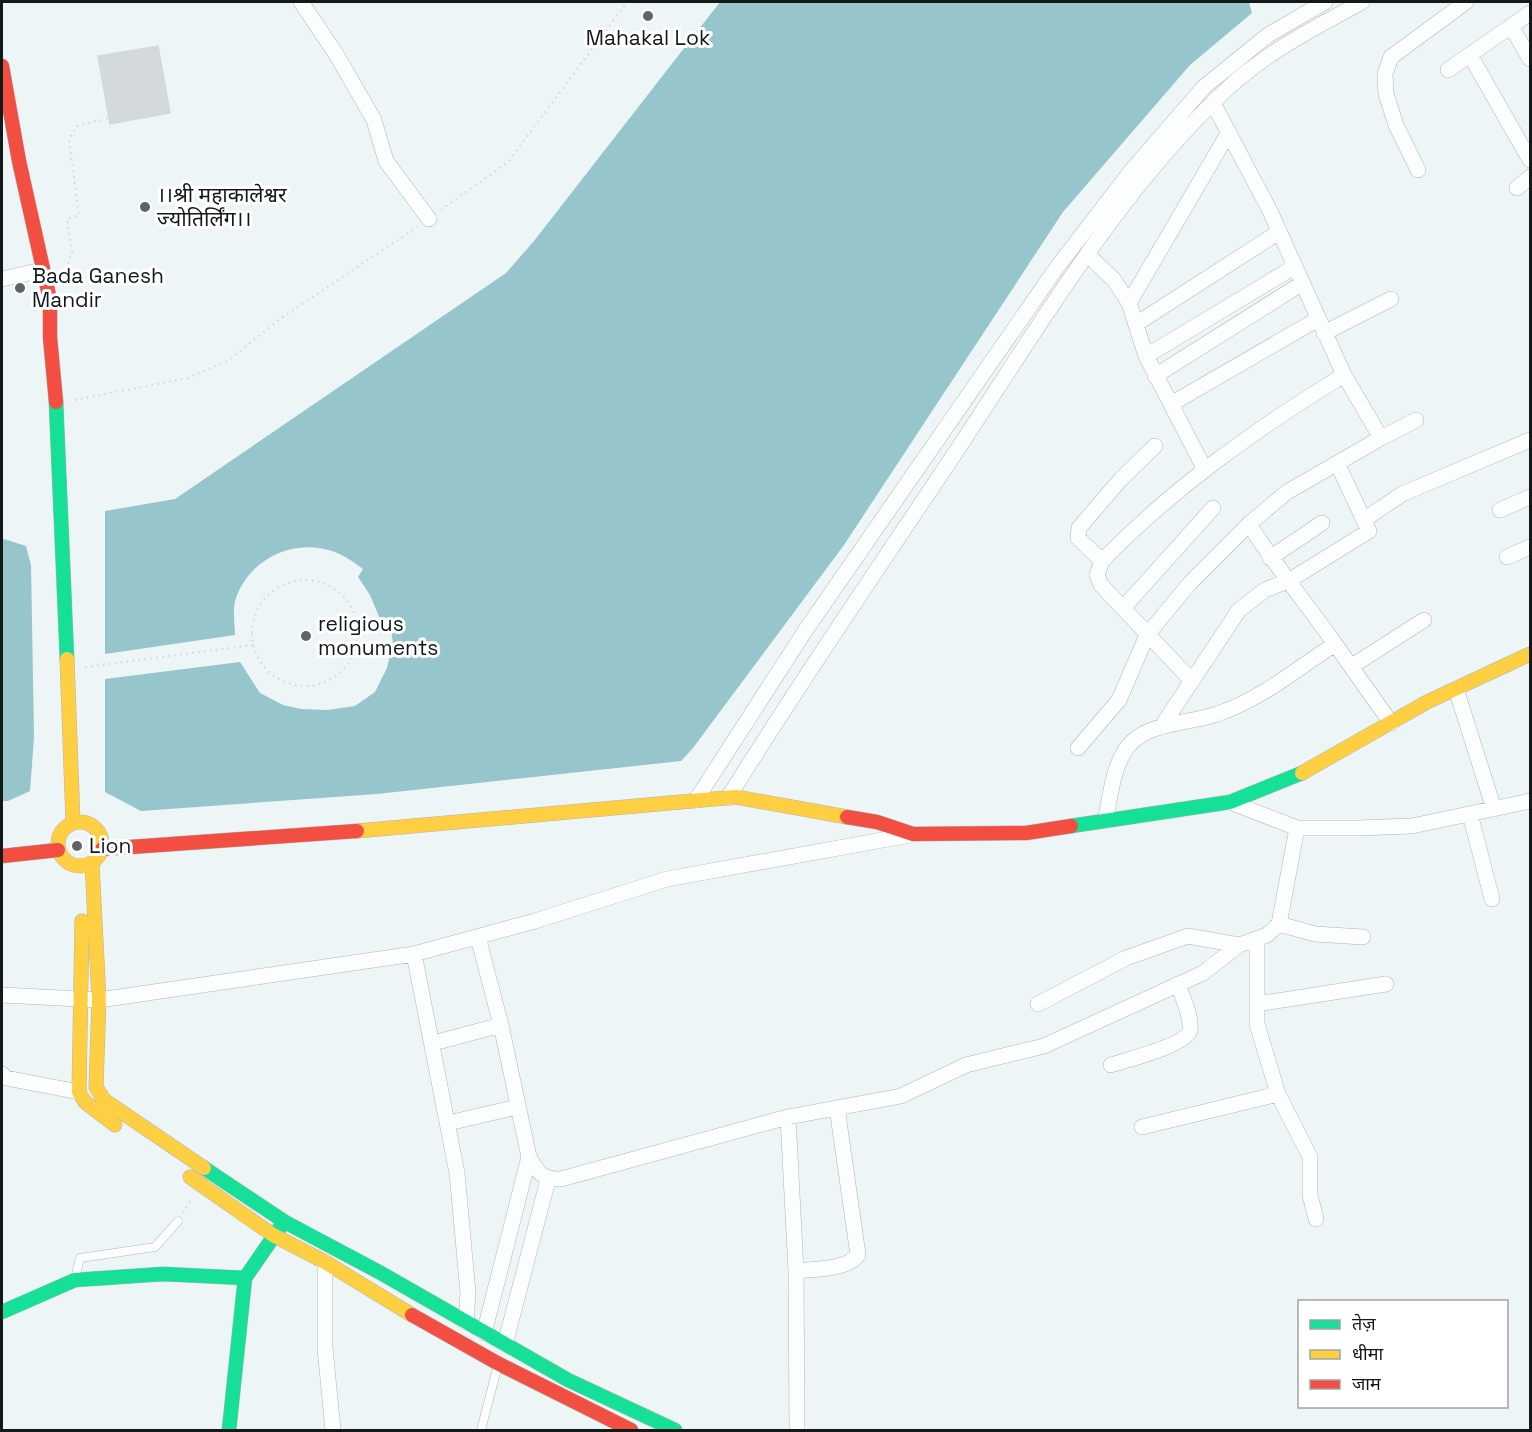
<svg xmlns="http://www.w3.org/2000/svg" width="1532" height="1432" viewBox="0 0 1532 1432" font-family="'Space Grotesk','Noto Sans Devanagari',sans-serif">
<rect width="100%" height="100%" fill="#edf5f6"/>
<!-- water -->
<path fill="#96c5cc" d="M720 2H1249L1252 13 1190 65 1063 212 844 545 693 748 681 761 377 794 141 811 105 792V679L240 662 260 693 283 705 301 709 327 710 355 706 375 692 387 668 393 643 389 618 380 619 370 595 358 577 363 569C355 563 345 556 335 552 295 537 250 558 236 598 232 608 235 624 235 635L105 654V511L175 499 506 273 534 241Z
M4 539 26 546 31 565 34 737 30 791 8 801H2V541Z"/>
<!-- building -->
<path fill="#d4dadb" stroke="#d3d9d9" stroke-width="1.5" d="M158 46 170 113 110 124 98 56Z"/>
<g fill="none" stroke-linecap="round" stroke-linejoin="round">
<defs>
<path id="lane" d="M75 1279 80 1258 155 1247 178 1221
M481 1430 498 1365"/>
<path id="street" d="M301 2 336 54 374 120 386 161 429 219
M1511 26 1530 59
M1470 55 1530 160
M1448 70 1530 13
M1418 170 1396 125 1386 94 1385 74 1391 57 1466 2
M1517 188 1530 177
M1088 255 1114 280 1129 303 1146 356 1204 468
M2 279 42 270
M1129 303 1229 132
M1136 324 1279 232
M1324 333 1391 299
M1146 356 1294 267
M1155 376 1301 284
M1171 404 1318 319
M1381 438 1416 420
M1500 510 1530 497
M1365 519 1402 494 1530 440
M1507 557 1530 547
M1270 558 1322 523
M1102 561 1078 538 1079 528 1120 480 1155 446
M1124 607 1213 508
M1335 644 1391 723
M1352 666 1424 620
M1192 681 1101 585 1097 575 1102 561C1174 487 1256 429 1344 375
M1456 689 1494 809
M1162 726 1239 610 1265 590 1290 580 1369 531 1337 463
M1078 748 1119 700 1147 635 1190 583 1249 524
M728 798C804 675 887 556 967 435 1046 315 1122 187 1228 88 1267 52 1316 27 1362 2
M696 800 805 631 1055 270 1131 171 1204 87 1268 35 1325 2
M1230 802 1297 828H1358L1412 826 1530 801
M1470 814 1492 899
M1105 821C1110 800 1112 773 1123 754 1140 721 1187 725 1217 714 1260 700 1298 668 1335 644 1307 604 1275 566 1249 524L1287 492 1381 438 1344 375 1270 211 1213 103
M1279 924 1315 934 1363 937
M478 937 501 1025 529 1157C538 1173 543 1180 561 1179L788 1117 901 1096 966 1065 1044 1046 1203 973 1239 945
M1257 940V1024L1278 1094 1310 1157V1195L1316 1219
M414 954 457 1173 468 1293 466 1322
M2 995 99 1000 414 954 535 921 667 879 910 835
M1038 1004 1126 958 1188 936 1239 945 1267 935 1279 924 1297 828
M1257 1004 1386 984
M441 1041 501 1025
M1111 1065C1126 1060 1187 1045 1190 1030 1192 1016 1182 997 1178 984
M2 1074 6 1078 79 1092
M788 1117 796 1271 797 1430
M457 1121 517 1107
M1142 1127 1278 1094
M325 1262V1348L333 1430
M796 1271C814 1269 847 1270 858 1255L837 1108
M484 1333 529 1157
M505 1344 548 1180"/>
<path id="fast" d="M56 402 67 659
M1071 826 1230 802 1302 773
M204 1168 285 1222 379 1272 568 1380 675 1430
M2 1312 75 1280 163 1274 245 1278 281 1226
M229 1430 245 1278"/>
<path id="slow" d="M67 659 73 822
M1302 773 1427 702 1530 654
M58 844a22 22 0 1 1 44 0a22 22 0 1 1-44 0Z
M357 831 736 797 847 817
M92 863 99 1000 96 1087 104 1100 204 1168
M82 921 79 1092 85 1102 115 1125
M190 1177 273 1235 325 1262 412 1315"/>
<path id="jam" d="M2 66 19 161 50 300V337L56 402
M847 817 877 822 913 834 1026 833 1071 826
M102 849 357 831
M2 856 58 850
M412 1315 499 1364 631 1430"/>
</defs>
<!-- lane casing -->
<use href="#lane" stroke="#b0b6b7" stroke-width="9"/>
<!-- street casing -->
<use href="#street" stroke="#b0b6b7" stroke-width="16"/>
<!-- fast casing -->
<use href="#fast" stroke="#b0b6b7" stroke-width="15"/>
<!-- slow casing -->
<use href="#slow" stroke="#b0b6b7" stroke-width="15"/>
<!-- jam casing -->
<use href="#jam" stroke="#b0b6b7" stroke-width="15"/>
<!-- path -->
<path stroke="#d3d5d6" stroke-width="2" stroke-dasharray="1.5 4.5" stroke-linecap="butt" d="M441 210 508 162 627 2
M61 272 66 270 72 252 67 219 79 215 69 140 77 126 109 118
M75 400 188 378 229 360 280 319 417 227
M252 633a53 53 0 1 1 106 0a53 53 0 1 1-106 0Z
M85 667 253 645
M183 1213 191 1200"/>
<!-- lane -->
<use href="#lane" stroke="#fcfefe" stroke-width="8"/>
<!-- street -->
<use href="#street" stroke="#fcfefe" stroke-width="15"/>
<!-- fast -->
<use href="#fast" stroke="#16e098" stroke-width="14"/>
<!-- slow -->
<use href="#slow" stroke="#ffcf43" stroke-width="14"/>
<!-- jam -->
<use href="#jam" stroke="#f24e42" stroke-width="14"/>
</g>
<!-- markers -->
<g fill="#5f6566" stroke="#fff" stroke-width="2">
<circle cx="648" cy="16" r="6"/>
<circle cx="145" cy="207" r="6"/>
<circle cx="20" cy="288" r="6"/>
<circle cx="306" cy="636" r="6"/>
<circle cx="77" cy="846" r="6"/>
</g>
<g text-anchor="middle" stroke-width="6" stroke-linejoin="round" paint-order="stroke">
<!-- poi labels -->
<g font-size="21" fill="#131819" stroke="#fff" text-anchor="start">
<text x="648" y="45" text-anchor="middle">Mahakal Lok</text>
<text x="157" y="202">।।श्री महाकालेश्वर<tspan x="157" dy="24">ज्योतिर्लिंग।।</tspan></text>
<text x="32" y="283">Bada Ganesh<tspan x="32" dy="24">Mandir</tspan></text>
<text x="318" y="631">religious<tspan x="318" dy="24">monuments</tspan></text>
<text x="89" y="853">Lion</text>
</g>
</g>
<!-- border -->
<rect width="1532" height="1432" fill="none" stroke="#131819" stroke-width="6"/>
<!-- legend -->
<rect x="1298" y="1300" width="210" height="108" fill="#ffffff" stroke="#a1a3a3" stroke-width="1.5"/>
<rect x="1310" y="1320" width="30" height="9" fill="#16e098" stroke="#a1a3a3" stroke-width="1.5"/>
<text x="1352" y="1330" font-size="18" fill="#131819">तेज़</text>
<rect x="1310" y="1350" width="30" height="9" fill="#ffcf43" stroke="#a1a3a3" stroke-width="1.5"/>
<text x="1352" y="1360" font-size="18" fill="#131819">धीमा</text>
<rect x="1310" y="1380" width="30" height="9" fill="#f24e42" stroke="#a1a3a3" stroke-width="1.5"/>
<text x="1352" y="1390" font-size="18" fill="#131819">जाम</text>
</svg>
